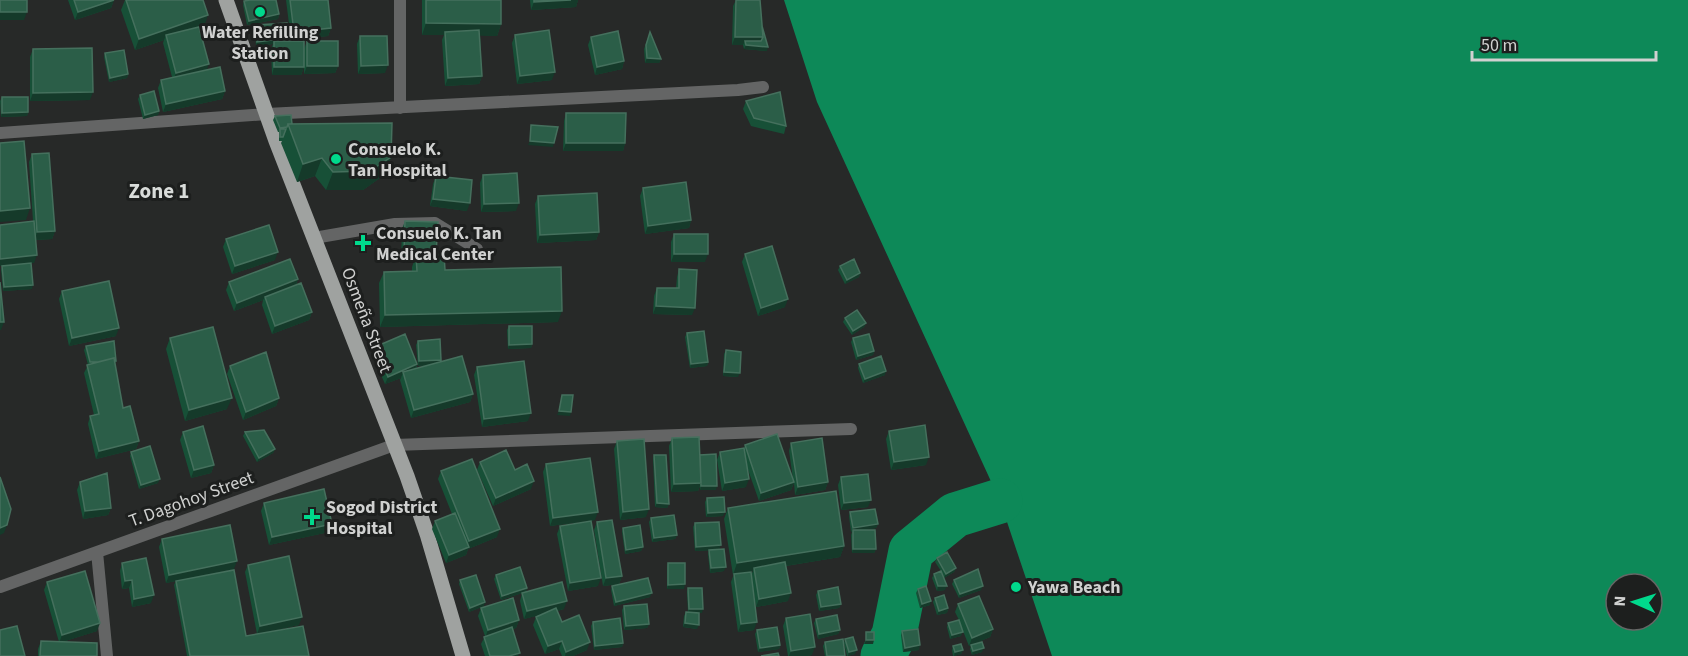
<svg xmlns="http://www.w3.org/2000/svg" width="1688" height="656" viewBox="0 0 1688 656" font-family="'Source Sans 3',sans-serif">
<rect width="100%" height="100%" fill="#272928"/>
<!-- water -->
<path fill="#0d8958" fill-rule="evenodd" d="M784 0H1688V656H1052L1000 501 817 102ZM1616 584H1652V620H1616Z"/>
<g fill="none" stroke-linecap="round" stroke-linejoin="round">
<!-- river -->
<path stroke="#0d8958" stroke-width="45" d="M883 656 894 635 911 551 955 515 1000 501"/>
<!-- minor -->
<path stroke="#646565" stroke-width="12" d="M400 108V0
M0 133 267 114 738 90 763 87
M314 238 395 224 435 223 477 249
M97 552 107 656
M0 587 394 445 851 429"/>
<!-- primary -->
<path stroke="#9fa2a0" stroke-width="15" d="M226 0 276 141 407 476 427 534 463 656"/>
</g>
<!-- wall -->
<path fill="#175037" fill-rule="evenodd" d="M68 0H114L111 8 75 20Z
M125 0H203L204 27 200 28 207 69 225 91 222 99 163 112 158 88 161 80 172 77 163 43 164 40 135 50 121 10Z
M286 0H328L331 28 328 36 291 40Z
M422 0H501V24L497 36 480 35 482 76 479 84 445 86 442 40 444 35H422Z
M530 0H578L576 7 531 10Z
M736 0H760L762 26 767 51 744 49 743 45H732L733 6Z
M244 1 279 14 278 19 247 25 243 5Z
M256 25 288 38 287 41 304 49 307 41 338 66 335 73 304 74V67L301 75H272L271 49 273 44 256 46 255 30Z
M650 32 661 59 659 63H645L644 49Z
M515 35 552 80 517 84 512 43Z
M360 36 385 73 358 74 357 44Z
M591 37 624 61 622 69 595 75 588 45Z
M33 49 90 100 30 101V57Z
M105 53 128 74 127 78 109 82 104 57Z
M140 95 159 111 158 115 143 119 138 99Z
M2 97 28 112 27 116 1 117 0 101Z
M746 101 786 126 784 134 751 126 743 109Z
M566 113 625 143 623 151H563L564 121Z
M275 116 292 124 391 157 384 175 363 190H326L315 176 297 182 281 143 282 141H279V132H278L273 120Z
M32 154 55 231 52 239 36 240 34 263H31L32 289 3 291 1 270 2 266 16 265 0 266V225L33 221 29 162Z
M483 175 516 211 481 212 480 183Z
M436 176 467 211 430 206 433 184Z
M643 188 691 220 689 228 645 234 640 196Z
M538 196 599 232 596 240 537 243 535 204Z
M405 221 436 255 445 270 558 322 380 327 379 283 384 272 412 271V267L414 261 401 260 402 229Z
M674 234 705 262H671V242Z
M226 239 275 260 232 274 223 247Z
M745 254 785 307 758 316 742 262Z
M840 266 860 273 859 277 845 284 838 270Z
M679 269 692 315 653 314 654 296 657 288H676L677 277Z
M298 279 296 285 312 312 309 320 272 334 262 305 263 300 234 311 226 290 229 282Z
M62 291 116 336 69 346 59 299Z
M845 318 866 323 864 327 852 335 843 322Z
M509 326 532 344 531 348 508 349 507 330Z
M687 333 708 362 707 366 690 368 685 337Z
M170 338 227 409 185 421 166 349Z
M853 338 874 351 873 355 856 360 851 342Z
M418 341 441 360V362L473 394 470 402 411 418 400 380 401 378 385 384 372 355 375 347 417 364 416 369 429 365 418 366 416 345Z
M86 346 116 361 115 364 123 408 139 441 136 449 96 459 88 424 90 416 94 415 84 373 88 365 84 350Z
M726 350 738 377 723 376 724 354Z
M859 364 885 375 863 383 858 368Z
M230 366 279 398 276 406 243 420 227 374Z
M477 367 528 421 482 427 474 375Z
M889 431 926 465 891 470 886 439Z
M183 432 214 465 211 473 191 478 180 440Z
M245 432 275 449 273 453 257 462 243 436Z
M672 438 700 457 716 490H700V486L698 491 671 492 669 446Z
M617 441 646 517 620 520 614 449Z
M791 443 828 482 825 490 795 495 794 483 791 490 759 501 747 467 746 487 722 491 717 460 720 452 744 448 745 445 793 479 789 451Z
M131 452 158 483 139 489 130 456Z
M654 455 669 504 667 508 655 507 653 459Z
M480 462 515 470 531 489 493 506 477 470Z
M546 464 595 520 550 526 543 472Z
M441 471 497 537 468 549 466 555 446 563 432 529 435 521 452 514 438 479Z
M841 477 868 507 841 510 838 485Z
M80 482 111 508 108 515 83 519 77 490Z
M707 498 723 516 706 517 705 502Z
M264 503 329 532 269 545 261 511Z
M728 508 844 546 840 557 786 566 788 601 756 607 752 582 754 630 738 632 731 582 734 574 733 575 724 519ZM753 571 751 575 735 574Z
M850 512 878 524 876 528 861 530 876 549 874 553H852L851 535 852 532H851L849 516Z
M651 518 677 535 675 539 652 542 649 522Z
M597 522 622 576 619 584 603 586 594 530Z
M695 523 719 549 724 571 710 573 708 554 709 550H712L695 551 693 527Z
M560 526 598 586 568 591 557 534Z
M623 528 643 547 641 551 625 554 622 532Z
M162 539 234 569 166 583 159 547Z
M937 558 956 568 954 572 944 578 942 574 945 590 937 591 932 578 934 574 941 571 935 562Z
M122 563 151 603 132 607 129 588 122 589 120 571Z
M668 563 684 589H667V567Z
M248 565 299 625 257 634 245 572Z
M496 575 527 588 526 592 564 609 557 611 562 622 587 650 573 656H562L559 649 545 654 533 625 536 617 539 615 524 619 520 601 522 593 501 600 494 579Z
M460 580 484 606 469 612 459 584Z
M954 580 981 590 959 598 952 584Z
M176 581 246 636 309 656H187L174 585Z
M47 582 97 631 62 642 97 656H38V649L41 641 59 642 44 590Z
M612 586 650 597 614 606 611 590Z
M688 588 702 613H699L697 629 683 627 684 616 686 612H688L687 592Z
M918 589 930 605 920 608 916 593Z
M818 591 841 604 839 608 819 611 816 595Z
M935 598 948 608 947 613 937 615 933 602Z
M958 604 993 629 990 637 969 646 961 626V636L950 639 947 627 948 623 959 620 955 612Z
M624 606 649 624 647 628 624 630 622 610Z
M481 608 519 620 516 628 513 629 518 656H485L481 644 485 636 478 616Z
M786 618 812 655 806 656H788L783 626Z
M816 619 840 630 838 634 818 639 814 623Z
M593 622 623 643 622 647 594 650 591 626Z
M757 630 780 645 779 649 758 652 755 634Z
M902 631 919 650 903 652 901 635Z
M845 639 855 654 847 656 844 643Z
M825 642 845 656H825L823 646Z
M971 645 982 652 972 655 970 649Z
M953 646 963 650 961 654 953 656 952 650Z"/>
<!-- shaded-wall -->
<path fill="#153a2a" d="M114 0 111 8 75 20 78 12Z
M571 0H578L576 7 531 10 534 2Z
M0 12H27L24 20H0Z
M279 14 278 19 247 25 249 21Z
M208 15 204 27 167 39 166 35 164 40 135 50 139 39Z
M426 23 501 24 497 36 446 35 445 32 444 35H422Z
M331 28 328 36 291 40 294 32Z
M735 37H763L768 47 767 51 744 49 746 45 745 41 743 45H732Z
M288 38 287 43 274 41 273 44 256 46 257 42Z
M647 58 661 59 659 63H645Z
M624 61 622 69 595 75 597 67Z
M209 64 206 72 173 81 176 73Z
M388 65 385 73 358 74 361 66Z
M307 66H338L335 73 304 74Z
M274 67H304L301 75H272Z
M555 72 552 80 517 84 520 76Z
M128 74 127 78 109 82 110 78Z
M482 76 479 84 445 86 448 78Z
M225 91 222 99 163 112 166 104Z
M93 92 90 100 30 101 33 93Z
M159 111 158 115 143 119 145 115Z
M28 112 27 116 1 117 2 113Z
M530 141 554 143 553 147 528 145Z
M566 143H625L623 151H563Z
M391 157 384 175 363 190H326L333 172Z
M322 158 315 176 297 182 303 164Z
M433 199 470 203 467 211 430 206Z
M519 203 516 211 481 212 484 204Z
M30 208 26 220 0 222V211Z
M691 220 689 228 645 234 648 226Z
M55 231 52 239 35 240 37 232Z
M599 232 596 240 537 243 540 235Z
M278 252 275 260 232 274 235 266Z
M404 252 436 254 433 262 416 256 414 261 401 260Z
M674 254H708L705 262H671Z
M37 255 34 263 0 266V259Z
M860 273 859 277 845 284 847 280Z
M298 279 295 287 265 297 263 300 234 311 237 303Z
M33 285 32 289 3 291 4 287Z
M788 299 785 307 758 316 761 308Z
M656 306 695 308 692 315 653 314Z
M562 311 558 322 380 327 385 315Z
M312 312 309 320 272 334 275 326Z
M0 322H4L1 330H0Z
M866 323 864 327 852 335 853 331Z
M119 328 116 336 69 346 72 338Z
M532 344 531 348 508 349 509 345Z
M874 351 873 355 856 360 858 356Z
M441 360 440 364 418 366 419 361Z
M708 362 707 366 690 368 691 364Z
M417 364 414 372H403L401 378 385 384 388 377Z
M886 371 885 375 863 383 865 379Z
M724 372 740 373 738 377 723 376Z
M473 394 470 402 411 418 414 410Z
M232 398 227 409 185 421 189 410Z
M279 398 276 406 243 420 246 412Z
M559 411 571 412 570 416 557 415Z
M531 413 528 421 482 427 484 419Z
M139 441 136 449 96 459 99 451Z
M275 449 273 453 257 462 259 458Z
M929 457 926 465 891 470 894 462Z
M214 465 211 473 191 478 194 470Z
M160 479 158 483 139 489 141 485Z
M749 479 746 487 722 491 725 483Z
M534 481 531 489 493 506 496 498Z
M794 482 791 490 759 501 761 493Z
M828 482 825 490 795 495 798 487Z
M701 483 698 491 671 492 674 484Z
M701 486H717L716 490H700Z
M871 500 868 507 841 510 844 503Z
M657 503 669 504 667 508 655 507Z
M111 508 108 515 83 519 85 511Z
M649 509 646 517 620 520 623 512Z
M598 512 595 520 550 526 553 518Z
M725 512 723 516 706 517 708 513Z
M332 524 329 532 269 545 272 537Z
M878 524 876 528 851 532 853 528Z
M7 525 4 533 0 535V528Z
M500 529 497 537 468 549 466 555 446 563 449 555 467 548 469 541Z
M677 535 675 539 652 542 654 538Z
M721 545 719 550 695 551 696 547Z
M844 546 840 557 754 571V568L753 571 733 575 737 563Z
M643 547 641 551 625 554 626 550Z
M853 549H876L874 553H852Z
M237 561 234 569 166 583 169 575Z
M726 567 724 571 710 573 711 568Z
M956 568 954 572 944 578 946 574Z
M622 576 619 584 603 586 606 578Z
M601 578 598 586 568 591 570 583Z
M132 580 129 588 122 589 125 581Z
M685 584 684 589H667L668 585Z
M938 586H947L945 590 937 591Z
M983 586 981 590 959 598 960 594Z
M527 588 525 592 501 600 502 596Z
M652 593 650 597 614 606 616 602Z
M791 593 788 601 756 607 759 599Z
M154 595 151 603 132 607 134 599Z
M567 601 564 609 524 619 527 611Z
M931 601 930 605 920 608 922 604Z
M485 602 484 606 469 612 470 608Z
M841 604 839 608 819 611 821 607Z
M948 608 947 613 937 615 939 611Z
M689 609H703L702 613H688Z
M302 617 299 625 257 634 260 626Z
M519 620 516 628 485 638 488 630Z
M757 622 754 630 738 632 741 624Z
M100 623 97 631 59 643 62 635Z
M685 623 699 625 697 629 683 627Z
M649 624 647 628 624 630 626 626Z
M993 629 990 637 969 646 972 638Z
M840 630 838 634 818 639 819 634Z
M963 632 961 636 950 639 952 635Z
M866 640H874L873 644H864Z
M562 641 559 649 545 654 548 646Z
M590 642 587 650 573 656H565L566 652Z
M623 643 622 647 594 650 595 646Z
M780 645 779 649 758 652 760 648Z
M920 645 919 650 903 652 905 648Z
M815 647 812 655 806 656H789L791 651Z
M984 648 982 652 972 655 973 651Z
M857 650 855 654 848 656 849 652Z
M963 650 961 654 954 656 955 652Z
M520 653 518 656H509Z"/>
<!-- building -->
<path fill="#2b5e48" stroke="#45705d" stroke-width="1.5" d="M0 0H27V12H0Z
M74 0H114L78 12Z
M126 0H203L208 15 139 39Z
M250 0H276L279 14 249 21 244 1Z
M290 0H328L331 28 294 32Z
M426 0H501V24L426 23Z
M534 0H571L534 2Z
M736 0H760L763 37H735Z
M287 23 288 38 257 42 256 25Z
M762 26 768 47 746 45 745 41H761L763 37Z
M199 27 209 64 176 73 166 35Z
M479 30 482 76 448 78 445 32Z
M549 30 555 72 520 76 515 35Z
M618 31 624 61 597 67 591 37Z
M650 32 661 59 647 58 646 45Z
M360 36H387L388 65 361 66Z
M274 41H304V67H274Z
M307 41H338V66H307Z
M92 48 93 92 33 93V49Z
M124 50 128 74 110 78 105 53Z
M220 67 225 91 166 104 161 80Z
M154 91 159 111 145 115 140 95Z
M780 92 786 126 754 118 746 101Z
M2 97H28V112L2 113Z
M566 113H626L625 143H566Z
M291 115 292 124H288L287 127 280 128 275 116Z
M392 123 391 157 370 171 333 172 322 158 303 164 288 124Z
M531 125 558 127 554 143 530 141Z
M280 129H286L283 137H280Z
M24 141 30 208 0 211V143Z
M49 153 55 231 37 232 32 154Z
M517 173 519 203 484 204 483 175Z
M436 176 472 180 470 203 433 199Z
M686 182 691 220 648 226 643 188Z
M597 193 599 232 540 235 538 196Z
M34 221 37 255 0 259V225Z
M405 221 438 222 436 254 404 252Z
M269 225 278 252 235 266 226 239Z
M674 234H708V254H674Z
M772 246 788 299 761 308 745 254Z
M444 254 445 270 561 267 562 311 385 315 384 272 417 271 416 256Z
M290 259 298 279 237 303 229 282Z
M854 259 860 273 847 280 840 266Z
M31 263 33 285 4 287 2 266Z
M679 269 697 270 695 308 656 306 657 288H679Z
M109 281 119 328 72 338 62 291Z
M0 282 4 322H0Z
M301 283 312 312 275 326 265 297Z
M857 310 866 323 853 331 845 318Z
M509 326H532V344L509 345Z
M213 327 232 398 189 410 170 338Z
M704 331 708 362 691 364 687 333Z
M405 334 417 364 388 377 375 347Z
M869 334 874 351 858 356 853 338Z
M440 339 441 360 419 361 418 341Z
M114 341 116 361H115L114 358 98 362H90L86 346Z
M726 350 741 352 740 373 724 372Z
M266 352 279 398 246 412 230 366Z
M462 356 473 394 414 410 403 372Z
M881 356 886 371 865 379 859 364Z
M114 358 123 408 130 406 139 441 99 451 90 416 99 414 87 365Z
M524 361 531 413 484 419 477 367Z
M562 395H573L571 412 559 411Z
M925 425 929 457 894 462 889 431Z
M203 426 214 465 194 470 183 432Z
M264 430 275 449 259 458 245 432Z
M777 434 794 482 761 493 745 445Z
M699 437 701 483 674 484 672 438Z
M822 438 828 482 798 487 791 443Z
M644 439 649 509 623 512 617 441Z
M150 446 160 479 141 485 131 452Z
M744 448 749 479 725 483 720 452Z
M506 450 515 470 527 464 534 481 496 498 480 462Z
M716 454 717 486H701L700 455Z
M654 455H666L669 504 657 503Z
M590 458 598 512 553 518 546 464Z
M472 459 500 529 469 541 441 471Z
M107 473 111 508 85 511 80 482Z
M868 474 871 500 844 503 841 477Z
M0 477 11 509 7 525 0 528Z
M324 489 332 524 272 537 264 503Z
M836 491 844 546 737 563 728 508Z
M724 497 725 512 708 513 707 498Z
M875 509 878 524 853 528 850 512Z
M455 513 469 547 449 555 435 521Z
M674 515 677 535 654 538 651 518Z
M612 520 622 576 606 578 597 522Z
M591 521 601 578 570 583 560 526Z
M719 522 721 545 696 547 695 523Z
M230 525 237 561 169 575 162 539Z
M640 525 643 547 626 550 623 528Z
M853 530H875L876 549H853Z
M724 549 726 567 711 568 709 550Z
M947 552 956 568 946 574 937 558Z
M289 556 302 617 260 626 248 565Z
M146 558 154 595 134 599 132 580 125 581 122 563Z
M785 562 791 593 759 599 754 568Z
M668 563H685V584L668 585Z
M520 567 527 588 502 596 496 575Z
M978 569 983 586 960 594 954 580Z
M234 570 246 636 303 626 309 656H190L176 581Z
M85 571 100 623 62 635 47 582Z
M941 571 947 586H938L934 574Z
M751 572 757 622 741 624 734 574Z
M476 575 485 602 470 608 460 580Z
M648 578 652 593 616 602 612 586Z
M562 582 567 601 527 611 522 593Z
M926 586 931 601 922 604 918 589Z
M838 587 841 604 821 607 818 591Z
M688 588H702L703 609H689Z
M944 595 948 608 939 611 935 598Z
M979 596 993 629 972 638 958 604Z
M513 598 519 620 488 630 481 608Z
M647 604 649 624 626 626 624 606Z
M556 608 562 622 579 615 590 642 566 652 562 641 548 646 536 617Z
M686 612 699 613V625L685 623Z
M810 614 815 647 791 651 786 618Z
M837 615 840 630 819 634 816 619Z
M620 618 623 643 595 646 593 622Z
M959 620 963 632 952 635 948 623Z
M17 626 25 656H0V630Z
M512 627 520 653 509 656H490L484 637Z
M777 627 780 645 760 648 757 630Z
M918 629 920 645 905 648 902 631Z
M866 632H874V640H866Z
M853 637 857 650 849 652 845 639Z
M843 639 845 656H827L825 642Z
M41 641 97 643V656H40Z
M982 642 984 648 973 651 971 645Z
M961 644 963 650 955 652 953 646Z
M778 653 779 656H761Z"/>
<!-- markers -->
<g fill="#00d98c" stroke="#1d1f1e" stroke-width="2">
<circle cx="260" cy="12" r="6"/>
<circle cx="336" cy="159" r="6"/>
<path d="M360 234h6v6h6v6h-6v6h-6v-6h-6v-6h6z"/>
<path d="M309 508h6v6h6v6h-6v6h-6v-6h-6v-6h6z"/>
<circle cx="1016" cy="587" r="6"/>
</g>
<g text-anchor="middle" stroke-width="6" stroke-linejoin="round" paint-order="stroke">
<!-- poi labels -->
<g font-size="18" font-weight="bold" fill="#d0d1d0" stroke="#1d1f1e" text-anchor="start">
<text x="260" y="38" text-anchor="middle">Water Refilling<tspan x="260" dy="21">Station</tspan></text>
<text x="348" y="155">Consuelo K.<tspan x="348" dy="21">Tan Hospital</tspan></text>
<text x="376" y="239">Consuelo K. Tan<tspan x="376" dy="21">Medical Center</tspan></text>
<text x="326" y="513">Sogod District<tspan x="326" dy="21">Hospital</tspan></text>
<text x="1028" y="593">Yawa Beach</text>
</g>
<!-- street labels -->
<g font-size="18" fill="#d0d1d0" stroke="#1d1f1e">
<text transform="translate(367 320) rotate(69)" y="6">Osmeña Street</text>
<text transform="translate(191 499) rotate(-20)" y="6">T. Dagohoy Street</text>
</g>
<!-- quarter labels -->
<g font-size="21" font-weight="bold" fill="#d9dcda" stroke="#1d1f1e">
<text x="159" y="198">Zone 1</text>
</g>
</g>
<!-- north arrow -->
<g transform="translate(1634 602) rotate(273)"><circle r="28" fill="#1d1f1e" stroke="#656665" stroke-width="1.5"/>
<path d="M0-4.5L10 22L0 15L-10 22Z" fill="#00d98c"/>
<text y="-9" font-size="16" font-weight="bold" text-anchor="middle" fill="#d0d1d0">N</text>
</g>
<!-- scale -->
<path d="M1472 51v9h184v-9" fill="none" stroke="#d0d1d0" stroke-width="3"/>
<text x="1481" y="51" font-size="18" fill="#d0d1d0" stroke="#1d1f1e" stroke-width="4.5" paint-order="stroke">50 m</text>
</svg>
